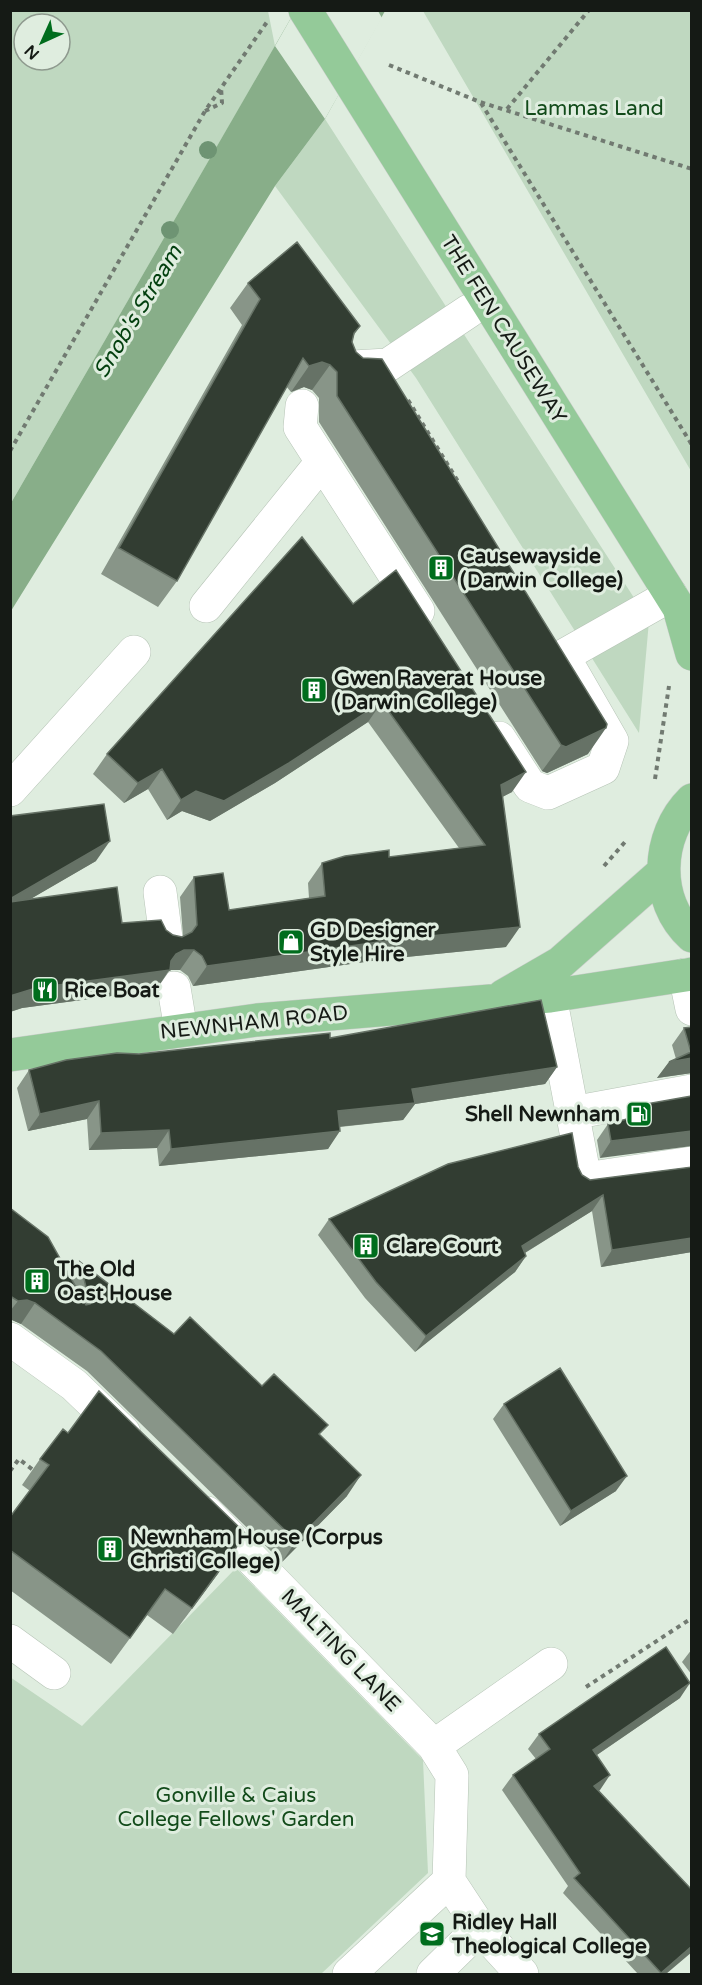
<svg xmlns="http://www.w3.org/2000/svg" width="702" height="1985" viewBox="0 0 702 1985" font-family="'Varela Round',sans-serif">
<rect width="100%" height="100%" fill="#dfeddf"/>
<!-- green -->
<path fill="#bfd8c0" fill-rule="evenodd" d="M11 10 268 11 275 46 11 503ZM24 24H60V60H24Z
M423 11H691V471Z
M325 119 649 621 639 733 416 378 275 186Z
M236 1568 423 1760 428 1873 321 1974H11L10 1677 82 1726Z"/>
<!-- water -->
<path fill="#88ae89" d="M295 11H385L325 119 275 186 11 611V503Z"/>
<!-- pier -->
<path fill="#dfeddf" d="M295 11H378L382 18 325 119 275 46Z"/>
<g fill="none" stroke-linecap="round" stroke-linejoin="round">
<defs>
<path id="minor" d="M353 367 388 365 469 311
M302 406 300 427 418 611
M206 606 322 462
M499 738 530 786 548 793 603 768 612 741 563 656 671 595
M10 790 134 652
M160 892 166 938
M685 975 692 1009
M174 988 181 1030
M550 996 585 1179 692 1163
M572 1113 692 1091
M10 1339 74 1385 124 1433
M207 1513 434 1746 452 1775 449 1881
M10 1641 54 1673
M434 1746 551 1664
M449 1881 480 1928 522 1974
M349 1974 449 1881
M433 1974 480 1928"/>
<path id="major" d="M305 10 679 608 692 654
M692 800C656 835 653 901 692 936
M503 996 560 963 662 873
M10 1055 257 1020 550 996 692 974"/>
</defs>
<!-- minor casing -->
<use href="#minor" stroke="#b6c4b6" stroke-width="34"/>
<!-- major casing -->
<use href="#major" stroke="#cccdcc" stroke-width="34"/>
<!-- path -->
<path stroke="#717a71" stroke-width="4" stroke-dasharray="4.5 4.5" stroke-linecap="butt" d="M389 65 480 102 692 169
M481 103 692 445
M507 109 589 10
M205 111 222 103 221 87
M408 400 459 483
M10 451 205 111 267 22
M655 779 669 686
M604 866 625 842
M10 1471 19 1459 33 1470
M586 1687 692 1618"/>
<!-- minor -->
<use href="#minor" stroke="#fff" stroke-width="33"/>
<!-- major -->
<use href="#major" stroke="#94ca99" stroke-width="33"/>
</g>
<!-- trees -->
<g fill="#6e9473">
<circle cx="208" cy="150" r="9"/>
<circle cx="170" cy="230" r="9"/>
</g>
<!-- wall -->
<path fill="#889588" d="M248 283 360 326 354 335 352 342 356 352 588 754 547 773 542 771 319 422V398L312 390 304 387 291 392 286 386 177 581 158 607 101 574 242 325 230 308Z
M353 604 512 792 502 797 506 947 386 959 193 986 188 976 180 970H170L156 990 22 1008 10 1012V816L96 861 30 899 122 923 166 930 173 935 182 937 183 936 180 897 194 877 229 910 309 898 308 883 322 863 389 857 459 848 368 722 275 783 210 821 182 811 167 820 148 789 124 803 93 774 107 754Z
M692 1027V1073L657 1078 669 1062 676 1059 672 1045 684 1028Z
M330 1038 557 1067 545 1084 415 1104 403 1120 340 1127 328 1149 159 1166 157 1148 89 1150 87 1119 28 1131 17 1088 29 1070 139 1054Z
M692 1096 600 1158 597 1140 608 1124 631 1118 640 1105Z
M578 1167 582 1175 590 1180 692 1167V1252L601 1267 592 1211 525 1253 526 1256 515 1272 415 1352 365 1298 318 1235 329 1219Z
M10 1208 70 1276 80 1262 174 1334 262 1386 321 1436 347 1496 282 1562 87 1371 21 1324 12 1320 10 1321Z
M504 1404 616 1491 560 1526 493 1419Z
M40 1459 228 1560 173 1634 147 1615 111 1664 10 1590V1517L30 1491 22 1485Z
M692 1649V1675L682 1662Z
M680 1698 597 1755 600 1790 598 1791 666 1974H638L563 1893 568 1886 502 1790 513 1775 536 1759 528 1749 539 1734Z"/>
<!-- shaded-wall -->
<path fill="#667266" d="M322 362 330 365 312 390 304 387 291 392 309 366Z
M382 702 368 722 275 783 210 821 182 811 167 820 181 800 196 791Z
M606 728 588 754 547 773 542 771 561 745Z
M162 769 148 789 124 803 138 783Z
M526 772 512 792 487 805 501 785Z
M110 841 96 861 10 911V899Z
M520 927 506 947 386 959 193 986 207 966 400 939Z
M184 950H194L180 970H169L156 990 22 1008 10 1012V996L36 988 176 954Z
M692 1058V1073L657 1078 669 1062Z
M557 1067 545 1084 415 1104 403 1120 326 1128 338 1111 412 1089Z
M99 1101 87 1119 28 1131 40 1114Z
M169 1130 157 1148 89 1150 101 1133Z
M340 1131 328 1149 159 1166 171 1149Z
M692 1131V1146L600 1158 611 1141Z
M603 1195 592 1211 510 1262 522 1246Z
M692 1238V1252L601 1267 612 1250Z
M526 1256 515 1272 415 1352 426 1336Z
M27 1300 35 1303 21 1324 12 1320 10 1321V1311L18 1301Z
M361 1475 347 1496 282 1562 296 1541Z
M627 1476 616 1491 560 1526 571 1511Z
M246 1534 228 1560 173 1634 192 1608Z
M690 1683 680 1698 582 1765 593 1750Z
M610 1775 600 1790 583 1801 594 1786Z
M692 1946V1952L666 1974H660Z"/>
<!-- building -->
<path fill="#323d32" stroke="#667266" stroke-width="1.5" d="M297 242 360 326 354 333 352 342 356 352 363 358 382 359 607 724 606 728 566 747 561 745 337 396V372L330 365 322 362 309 366 303 358 177 581 119 548 260 299 248 283Z
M302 537 353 604 396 570 526 772 501 785 520 927 400 939 207 966 202 956 194 950H184L176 954 171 961 170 970 36 988 10 996V902L117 887 122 923 161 920 166 930 173 935 182 937 192 932 197 925 194 877 223 873 229 910 325 896 322 863 345 856 389 850V857L485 845 382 702 289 763 224 801 196 791 181 800 162 769 138 783 107 754Z
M104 804 110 841 10 899V816Z
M541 1000 557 1067 412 1089 415 1103 338 1111 340 1131 171 1149 169 1130 101 1133 99 1101 40 1114 29 1070 66 1060 117 1053 139 1054 330 1033V1038Z
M692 1027V1058L669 1062 691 1052 684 1028Z
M692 1096V1131L611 1141 608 1124 642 1115 640 1105Z
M572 1133 578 1167 582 1175 590 1180 692 1167V1238L612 1250 603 1195 522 1246 526 1256 426 1336 376 1282 329 1219 448 1164Z
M10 1208 48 1237 86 1305 90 1304 80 1262 174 1334 190 1317 262 1386 274 1374 328 1425 319 1434 361 1475 296 1541 101 1351 35 1303 27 1300 18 1301 10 1296Z
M560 1368 627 1476 571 1511 504 1404Z
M99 1391 246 1534 192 1608 165 1589 130 1638 10 1550V1517L49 1465 40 1459 63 1429 68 1433Z
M666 1647 690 1683 593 1750 610 1775 594 1786 692 1890V1946L661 1973 574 1878 580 1873 513 1775 550 1749 539 1734Z"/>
<!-- icons -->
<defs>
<symbol id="building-square" viewBox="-11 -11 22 22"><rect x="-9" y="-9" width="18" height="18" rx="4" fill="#006d1d" stroke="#dfeddf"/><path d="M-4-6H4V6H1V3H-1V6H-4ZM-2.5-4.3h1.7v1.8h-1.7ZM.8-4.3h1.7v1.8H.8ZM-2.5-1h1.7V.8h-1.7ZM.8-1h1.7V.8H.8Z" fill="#fff"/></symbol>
<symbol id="shop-square" viewBox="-11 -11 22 22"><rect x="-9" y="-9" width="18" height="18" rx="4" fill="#006d1d" stroke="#dfeddf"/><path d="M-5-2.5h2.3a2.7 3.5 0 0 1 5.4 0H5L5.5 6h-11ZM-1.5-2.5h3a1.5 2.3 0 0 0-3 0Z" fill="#fff"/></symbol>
<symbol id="restaurant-square" viewBox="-11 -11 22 22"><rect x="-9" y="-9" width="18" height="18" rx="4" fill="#006d1d" stroke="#dfeddf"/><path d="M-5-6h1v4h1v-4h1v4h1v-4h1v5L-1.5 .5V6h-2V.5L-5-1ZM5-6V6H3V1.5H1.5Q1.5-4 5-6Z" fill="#fff"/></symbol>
<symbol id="fuel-square" viewBox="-11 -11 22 22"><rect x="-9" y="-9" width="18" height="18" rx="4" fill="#006d1d" stroke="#dfeddf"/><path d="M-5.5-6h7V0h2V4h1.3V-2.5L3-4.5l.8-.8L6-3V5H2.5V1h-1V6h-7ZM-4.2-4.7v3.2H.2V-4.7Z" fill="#fff"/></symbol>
<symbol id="university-square" viewBox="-11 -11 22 22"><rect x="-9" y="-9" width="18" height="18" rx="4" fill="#006d1d" stroke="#dfeddf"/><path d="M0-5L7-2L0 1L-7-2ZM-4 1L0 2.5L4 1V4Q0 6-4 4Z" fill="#fff"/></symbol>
</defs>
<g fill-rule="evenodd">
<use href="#building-square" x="426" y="553" width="30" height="30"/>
<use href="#building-square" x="299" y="675" width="30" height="30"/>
<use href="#shop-square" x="276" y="927" width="30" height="30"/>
<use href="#restaurant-square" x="30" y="975" width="30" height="30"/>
<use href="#fuel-square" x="624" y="1099" width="30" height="30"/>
<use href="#building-square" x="351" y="1231" width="30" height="30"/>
<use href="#building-square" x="22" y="1266" width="30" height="30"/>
<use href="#building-square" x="95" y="1534" width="30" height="30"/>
<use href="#university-square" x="417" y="1919" width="30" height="30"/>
</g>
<g text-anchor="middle" stroke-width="6" stroke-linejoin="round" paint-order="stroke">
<!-- park labels -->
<g font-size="21" fill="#124b1a" stroke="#dfeddf">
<text x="594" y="115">Lammas Land</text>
<text x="236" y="1802">Gonville &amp; Caius<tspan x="236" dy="24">College Fellows' Garden</tspan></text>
</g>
<!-- street labels -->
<g font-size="21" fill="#151a15" stroke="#dfeddf">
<text transform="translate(504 329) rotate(58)" y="7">THE FEN CAUSEWAY</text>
<text transform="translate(254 1022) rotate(-6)" y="7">NEWNHAM ROAD</text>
<text transform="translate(341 1650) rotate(46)" y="7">MALTING LANE</text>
</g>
<!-- poi labels -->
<g font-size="21" font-weight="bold" fill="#151a15" stroke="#dfeddf" text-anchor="start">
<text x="460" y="563">Causewayside<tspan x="460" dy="24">(Darwin College)</tspan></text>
<text x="334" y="685">Gwen Raverat House<tspan x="334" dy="24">(Darwin College)</tspan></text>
<text x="310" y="937">GD Designer<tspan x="310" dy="24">Style Hire</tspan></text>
<text x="64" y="997">Rice Boat</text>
<text x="620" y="1121" text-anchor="end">Shell Newnham</text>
<text x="386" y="1253">Clare Court</text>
<text x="57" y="1276">The Old<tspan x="57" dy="24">Oast House</tspan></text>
<text x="130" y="1544">Newnham House (Corpus<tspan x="130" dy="24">Christi College)</tspan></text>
<text x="452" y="1929">Ridley Hall<tspan x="452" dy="24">Theological College</tspan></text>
</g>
<!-- water labels -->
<g font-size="22" font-style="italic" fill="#023f0e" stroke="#dfeddf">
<text transform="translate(137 311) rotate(-59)" y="8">Snob's Stream</text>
</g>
</g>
<!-- border -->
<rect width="702" height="1985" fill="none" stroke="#151a15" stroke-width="24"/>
<!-- north arrow -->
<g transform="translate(42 42) rotate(225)"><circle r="28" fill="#dfeddf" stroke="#8e998e" stroke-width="1.5"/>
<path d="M0-4.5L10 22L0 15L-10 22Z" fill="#006d1d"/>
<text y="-9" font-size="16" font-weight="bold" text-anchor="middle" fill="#151a15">N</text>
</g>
</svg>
